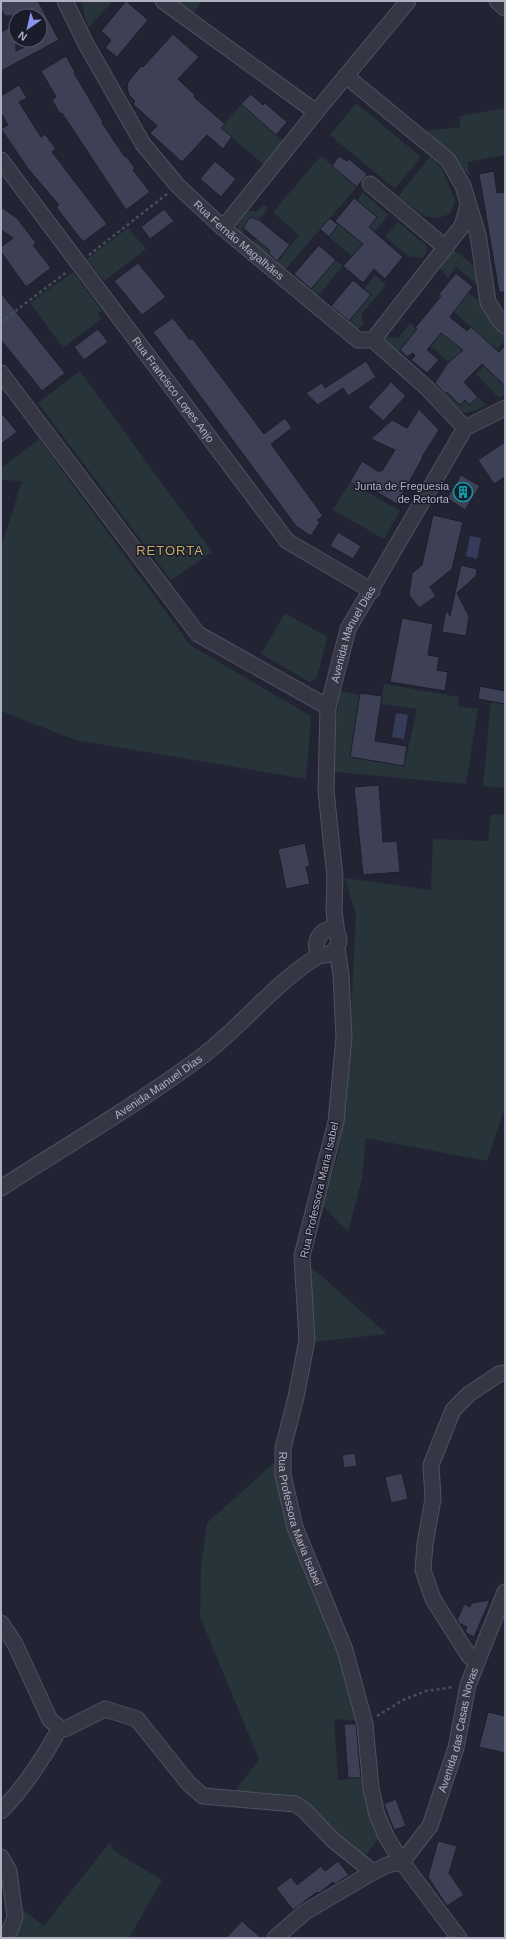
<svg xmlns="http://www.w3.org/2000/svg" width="506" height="1939" viewBox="0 0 506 1939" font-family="Arial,sans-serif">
<rect width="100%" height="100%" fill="#222434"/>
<!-- green -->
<path fill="#27343a" d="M81 1H113L88 28Z
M174 1H202L193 14Z
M356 103 421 157 395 189 330 135Z
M241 104 283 141 263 164 221 128Z
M505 108V155L467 162 470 177 453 155 425 131 460 127 459 116Z
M321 156 357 187 284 271 251 244 256 239 270 251 268 253 278 261 299 235 273 212Z
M430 157 442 169 455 200 451 213C429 226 416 209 398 196Z
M363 193 389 215 352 256 329 237 339 224 358 240 377 218 357 200Z
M263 204 268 208 259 220 250 217 242 229 244 232 241 236 239 234 237 225 247 210 256 212Z
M398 222 425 245C428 250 427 253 423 258L410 257 385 237Z
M128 228 146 249 104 281 87 259Z
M452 251H455L481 271 482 288 456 267 448 278 439 267Z
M336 260 343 266 316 298 293 279 296 276 311 289Z
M73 272 102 311 97 314 101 319 63 348 30 303Z
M375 275 386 285 361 315 364 324 358 329 352 328 329 309 331 306 349 321 371 295 364 289Z
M469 293 484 305 505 331V341L496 349 437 297 439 294 456 308Z
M410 323 433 342 447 326 457 345 463 350 449 362 415 333 396 354 384 342 386 337 398 338Z
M484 366 502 384 505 382V395L499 398 476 374Z
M80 371 212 552 171 580 38 403Z
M447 392 460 405 465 401 469 405 478 397 486 405C461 417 462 416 443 395Z
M39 439 190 645 311 716 306 779 75 740 1 711V547L22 481 1 480V468Z
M350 482 400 511 384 539 333 510Z
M285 613 327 637 317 678 310 682 261 654Z
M384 684 459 697 458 706 478 709 466 784 335 772V729L340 691 360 695 350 757 404 766 417 709 381 704Z
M491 702 505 704V788L483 786Z
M491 814 505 815V1107L487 1161 366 1138 362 1178 348 1232 323 1206 339 1151 346 1111 356 915 345 878 431 890 433 839 488 841Z
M310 1266 387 1334 312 1342Z
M275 1462 289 1522 345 1668 360 1721 334 1719 338 1780 364 1777V1790L379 1838 364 1858 338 1840 308 1806 232 1795 259 1759 200 1617 201 1568 207 1523Z
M110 1842 114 1851 162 1880 129 1938H13L19 1906 44 1926Z"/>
<!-- water -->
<path fill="#363b5a" d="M470 536 481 538 477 559 466 556Z
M396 713 408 715 404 739 392 737Z"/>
<!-- building -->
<path fill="#3e4155" stroke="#1c1e2c" d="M1 1H38L59 40 1 71V32L16 24V51L40 40V16H5L1 9Z
M126 1 148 20 117 57 105 48 111 40 101 31Z
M173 34 199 57 178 79 195 95 194 97 225 124 221 128 232 137 223 149 207 135 182 162 150 133 157 126 133 104 135 101 129 95 127 88 128 82 141 66 143 67Z
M66 56 75 72 74 73 103 122 102 123 125 157 126 156 135 168 133 170 150 192 126 210 62 113 60 114 52 100 56 97 41 71Z
M19 85 27 98 19 102 41 137 45 134 56 149 52 152 107 224 83 242 56 207 59 205 29 170 1 129 8 125 1 113V96Z
M251 94 263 105 265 103 287 122 276 135 241 104Z
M339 156 347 161 349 159 367 174 357 187 332 166Z
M215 161 236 179 221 197 200 179Z
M494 171 497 193 505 192V292H499L479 174Z
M354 198 377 217 369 227 403 257 385 279 374 269 363 283 343 266 363 244 335 221Z
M1 207 17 218 36 243 33 245 51 268 26 287 1 252V247L13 238 1 230Z
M164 209 174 221 150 239 141 227Z
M250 217 259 220 290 245 277 261 268 253 270 251 243 228Z
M330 218 338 225 329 237 320 229Z
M319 245 336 260 311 289 294 274Z
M138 263 166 297 142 315 114 281Z
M456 273 473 287 450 317 467 331 471 327 499 352 505 345V386L482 364 464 382 478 397 469 405 465 400 460 405 447 392 445 394 435 383 447 364 463 350 441 333 427 350 439 360 427 373 411 360 415 356 413 353 407 357 400 350 417 329 415 328 441 296 439 294Z
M353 280 371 295 349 321 331 306Z
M1 293 65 373 42 391 1 340Z
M173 318 190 340 192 338 264 434 285 418 292 428 271 444 323 516 317 520 320 522 311 536 296 526 153 332Z
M98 329 108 342 84 360 74 347Z
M366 361 376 377 348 396 343 388 318 405 306 393 322 383 325 388Z
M391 382 406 396 383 421 368 407Z
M419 409 439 430 422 457H423L397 504 363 484 360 489 350 482 362 461 379 472 380 470 382 471 395 450 371 439 392 420 407 428Z
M1 412 17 432 1 444Z
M505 442V477L494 484 478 460Z
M461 475 480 486 465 510 447 498Z
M433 515 463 522 452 569 430 587 436 596 419 608 409 595 412 573 422 565Z
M338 532 361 546 353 559 330 546Z
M461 565 477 569 476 576 457 593 469 616 466 636 442 632 446 610 450 616Z
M402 618 433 624 428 655 439 657 437 670 448 672 445 691 390 682Z
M480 686 505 691V704L478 699Z
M360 693 382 696 375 741 407 746 404 766 350 757Z
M379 785 383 842 397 841 400 872 363 875 354 787Z
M305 843 310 866 306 867 310 884 286 889 278 849Z
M355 1453 357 1466 344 1468 342 1455Z
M402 1473 408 1499 391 1503 385 1477Z
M490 1600 474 1637 465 1632 467 1627 460 1624 457 1620 464 1604 470 1607 472 1603Z
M488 1712 505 1716V1753L479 1747Z
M344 1724H356L361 1778H348Z
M396 1799 406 1826 394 1830 384 1804Z
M438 1841 457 1846 449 1873 464 1895 447 1906 428 1877Z
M338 1861 349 1875 335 1884 333 1882 319 1893 317 1892 293 1910 276 1888 291 1877 297 1885 321 1866 325 1871Z
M242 1921 261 1938H226Z"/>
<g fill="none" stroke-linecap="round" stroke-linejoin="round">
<defs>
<g id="minor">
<path id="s1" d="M65 1 86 44 143 144 178 186 223 228 358 340H373L427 388 465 428"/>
<path d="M163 1 316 112"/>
<path d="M497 1 505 8"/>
<path d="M346 76 448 160 463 186 478 235 488 302 499 320 505 326"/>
<path id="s2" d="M1 160 287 541 372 591"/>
<path d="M370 184 446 248"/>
<path d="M223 228 316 112 408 1"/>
<path d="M373 340 462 226 468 205"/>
<path d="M1 373 198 634 328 707"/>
<path id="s3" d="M337 934 334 911 335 877 326 791 328 707 348 629 465 428 505 408"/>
<path id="s4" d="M337 947 341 975 344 1037 336 1122 302 1256 307 1340 296 1397 283 1448V1475L295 1527 345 1650 365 1724 371 1788 377 1815 387 1838 402 1862 459 1938"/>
<path id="s5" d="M1 1188C69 1144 140 1103 205 1054 245 1023 276 981 320 955 332 958 347 940 334 931 323 924 310 944 320 955"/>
<path d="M1 1623 15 1644 50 1720 60 1728 65 1729 105 1709 137 1719 189 1784 203 1796 295 1804 304 1810 334 1841 373 1872"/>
<path d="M476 1661 469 1656 433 1599 423 1570 425 1544 433 1499 431 1465 453 1410 469 1394 499 1374 505 1373"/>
<path d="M1 1811C24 1788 44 1757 60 1728"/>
<path d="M1 1857 9 1871 15 1917 7 1938"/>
<path id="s6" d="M402 1862 430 1826 456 1748 468 1685 505 1592"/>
<path d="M275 1938 305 1912 373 1872 387 1865 402 1862"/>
</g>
</defs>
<!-- minor casing -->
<use href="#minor" stroke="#4f5160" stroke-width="17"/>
<!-- path -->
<path stroke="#454f57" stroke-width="2.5" stroke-dasharray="3 3" stroke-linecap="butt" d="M89 255 167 194
M1 322 68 271
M377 1716 403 1700 426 1691 454 1687"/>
<!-- minor -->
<use href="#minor" stroke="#353745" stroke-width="15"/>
</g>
<!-- icons -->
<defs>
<symbol id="building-ring" viewBox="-11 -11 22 22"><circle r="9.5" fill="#1a1c2a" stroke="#0f9aa8" stroke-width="1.5"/><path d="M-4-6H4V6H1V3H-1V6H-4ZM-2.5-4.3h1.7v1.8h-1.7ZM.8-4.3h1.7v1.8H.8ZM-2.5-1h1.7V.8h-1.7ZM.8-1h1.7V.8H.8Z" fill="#0f9aa8"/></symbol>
</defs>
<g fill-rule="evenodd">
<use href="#building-ring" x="452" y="481" width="22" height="22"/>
</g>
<g text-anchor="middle" stroke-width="3" stroke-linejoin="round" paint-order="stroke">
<!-- street labels -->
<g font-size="11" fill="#afb1c2" stroke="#1a1c2a">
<text dy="4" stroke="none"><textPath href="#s1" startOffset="299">Rua Fernão Magalhães</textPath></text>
<text dy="4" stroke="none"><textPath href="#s2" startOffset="287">Rua Francisco Lopes Anjo</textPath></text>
<text dy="4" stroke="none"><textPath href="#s3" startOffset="305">Avenida Manuel Dias</textPath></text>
<text dy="4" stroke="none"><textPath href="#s5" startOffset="187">Avenida Manuel Dias</textPath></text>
<text transform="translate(319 1190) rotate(-77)" y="4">Rua Professora Maria Isabel</text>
<text dy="4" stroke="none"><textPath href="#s4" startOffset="582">Rua Professora Maria Isabel</textPath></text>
<text dy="4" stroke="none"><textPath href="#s6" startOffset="146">Avenida das Casas Novas</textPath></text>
</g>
<!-- poi labels -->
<g font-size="11" fill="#afb1c2" stroke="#1a1c2a" text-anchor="end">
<text x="449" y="490">Junta de Freguesia<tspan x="449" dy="13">de Retorta</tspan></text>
</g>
<!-- quarter labels -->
<g font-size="13" letter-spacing="1" fill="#c8ac64" stroke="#1a1c2a">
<text x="170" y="555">RETORTA</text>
</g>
</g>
<!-- border -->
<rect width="506" height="1939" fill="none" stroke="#afb1c2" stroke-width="4"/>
<!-- north arrow -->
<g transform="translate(28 28) rotate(214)"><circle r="19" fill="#1a1c2a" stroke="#565867"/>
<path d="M0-3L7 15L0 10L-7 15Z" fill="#8993ed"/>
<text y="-6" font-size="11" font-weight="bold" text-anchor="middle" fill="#afb1c2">N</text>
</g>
</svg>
